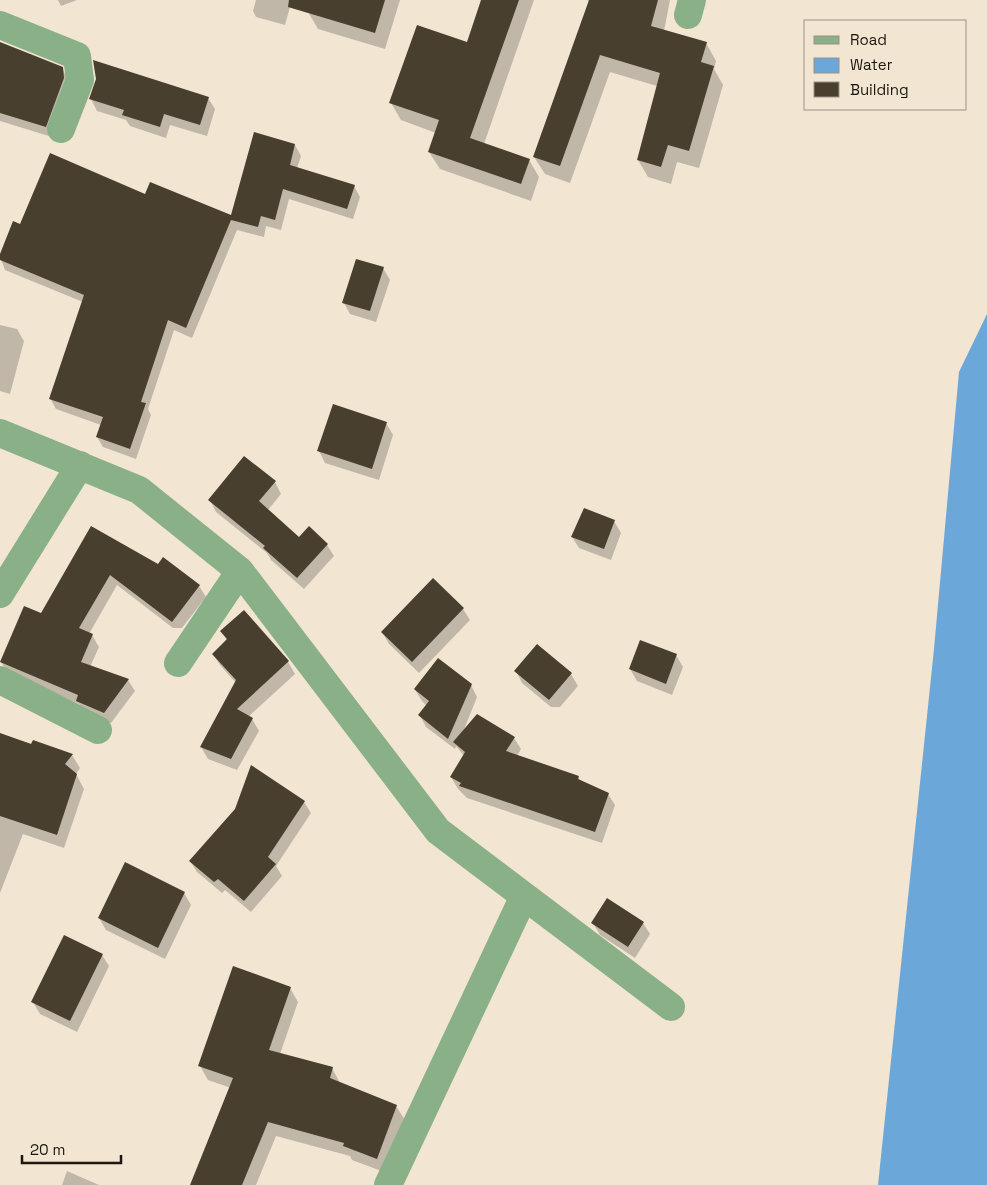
<svg xmlns="http://www.w3.org/2000/svg" width="987" height="1185" viewBox="0 0 987 1185" font-family="'Space Grotesk',sans-serif">
<rect width="100%" height="100%" fill="#f2e5d2"/>
<!-- water -->
<path fill="#6ba7d8" d="M987 314V1185H878L934 649 959 372Z"/>
<!-- shadow -->
<path fill="#0003" d="M58 0H77L61 6Z
M256 0H292L285 25 256 17 253 11Z
M311 0H400L385 49 318 29 308 12Z
M483 0H534L484 144 529 160 539 177 531 201 440 169 429 152 436 133 401 120 391 103 467 43Z
M586 0H670L664 31 706 43 716 61 714 69 723 85 699 168 677 162 671 184 648 177 638 160 657 86 610 72 570 183 545 174 534 157 590 1Z
M0 43 62 68 68 79 52 137 0 121Z
M208 98 215 109 207 136 170 125 166 138 130 126 126 120 97 111 91 99Z
M295 145 301 156 297 168 354 186 360 197 353 219 289 199 281 230 266 226 264 237 237 230 192 338 174 330 148 409 151 415 136 459 103 447 97 437 101 425 56 409 50 398 83 302 5 270 0 257 21 226 146 195 232 217Z
M383 268 390 280 376 322 350 314 344 303Z
M0 325 17 329 24 341 10 394 0 391Z
M386 423 393 435 379 480 325 463 319 451Z
M275 482 281 494 268 510 299 539 327 545 334 556 304 589 271 560 267 553 216 512 210 500Z
M614 521 621 533 611 560 579 548 572 537Z
M92 528 158 566 199 586 206 597 182 628H173L117 585 89 634 92 635 99 647 90 667 128 680 135 691 111 723 84 712 79 704 8 674 1 662 41 614Z
M463 609 470 620 419 673 389 644 382 632Z
M244 611 288 662 295 674 248 717 252 719 259 731 237 770 208 759 201 747 236 683 220 665 213 654 227 641 222 631Z
M676 655 683 667 672 695 637 681 630 669Z
M516 671 571 674 578 686 560 707H551L522 683Z
M471 685 477 697 463 732 514 738 521 749 517 756 578 777 581 782 608 794 615 805 602 843 467 798 458 789 451 777 464 756 456 746 455 749 426 727 420 716 427 706 422 701 415 690Z
M0 735 72 755 80 768 76 774 84 789 64 848 23 834 0 893Z
M304 802 311 813 276 866 282 876 251 912 225 890 222 893 197 872 190 861Z
M184 893 191 905 165 959 106 930 99 918Z
M593 923H643L650 934 635 958 600 935Z
M102 955 109 966 77 1032 40 1014 33 1002Z
M290 988 298 1002 280 1054 332 1068 340 1083 396 1106 405 1120 384 1172 352 1160 350 1156 276 1136 256 1185H191L231 1088 208 1080 200 1066Z
M67 1171 99 1185H62Z"/>
<!-- building -->
<path fill="#493f2f" d="M289 0H385L375 33 288 7Z
M481 0H519L470 138 530 159 521 184 428 152 439 120 389 103 417 25 467 42Z
M589 0H658L651 26 707 42 701 62 714 66 689 151 668 145 661 167 637 160 660 73 600 55 560 166 533 157Z
M0 42 63 67 64 78 46 127 0 113Z
M93 60 209 97 200 125 164 114 160 127 122 115 124 110 89 99 96 79Z
M254 132 295 144 290 165 355 185 347 209 283 189 275 220 261 216 258 227 231 220 186 328 168 320 141 402 146 403 130 449 96 437 103 417 49 399 84 295 0 260V254L13 221 20 224 50 153 145 194 150 182 231 215Z
M356 259 384 267 370 311 342 303Z
M333 404 387 422 372 469 317 451Z
M244 456 276 481 259 501 299 537 309 526 328 544 297 578 263 548 265 546 208 500Z
M584 508 615 520 604 549 571 537Z
M91 526 158 564 163 557 200 585 172 622 110 575 79 628 93 634 81 662 129 679 104 713 76 701 78 695 0 662 24 606 41 613Z
M433 578 464 608 412 662 381 632Z
M244 610 289 661 237 709 253 718 231 759 200 747 236 680 212 654 227 639 220 631Z
M640 640 677 654 666 684 629 669Z
M537 644 572 673 549 700 514 671Z
M438 658 472 684 448 739 418 715 429 701 414 689Z
M477 714 515 737 506 751 579 776 578 779 609 793 595 832 459 786 461 783 450 777 465 752 453 742Z
M0 733 31 744 33 740 73 754 65 764 77 774 57 835 0 816Z
M251 765 305 801 268 857 276 864 244 901 218 879 214 882 189 861 235 809Z
M125 862 185 892 158 948 98 918Z
M607 898 644 922 628 947 591 923Z
M64 935 103 954 70 1021 31 1002Z
M233 966 291 987 269 1050 333 1067 330 1078 397 1105 377 1159 343 1146 344 1143 268 1122 242 1185H190L233 1078 198 1066Z"/>
<g fill="none" stroke-linecap="round" stroke-linejoin="round">
<!-- minor -->
<path stroke="#8ab088" stroke-width="28" d="M688 15 692 0
M0 25 77 56 80 80 61 129
M0 433 139 490 240 571 438 831 671 1007
M0 594 80 465
M178 663 240 571
M0 680 98 730
M388 1185 524 896"/>
</g>
<!-- legend -->
<rect x="804" y="20" width="162" height="90" fill="#f2e5d2" stroke="#9c9284"/>
<rect x="814" y="36" width="25" height="8" fill="#8ab088" stroke="#9c9284"/>
<text x="850" y="45" font-size="15" fill="#1b160f">Road</text>
<rect x="814" y="58" width="25" height="15" fill="#6ba7d8" stroke="#9c9284"/>
<text x="850" y="70" font-size="15" fill="#1b160f">Water</text>
<rect x="814" y="82" width="25" height="15" fill="#493f2f" stroke="#9c9284"/>
<text x="850" y="95" font-size="15" fill="#1b160f">Building</text>
<!-- scale -->
<path d="M22 1155v8h99v-8" fill="none" stroke="#1b160f" stroke-width="2.5"/>
<text x="30" y="1155" font-size="15" fill="#1b160f" stroke="#f2e5d2" stroke-width="4" paint-order="stroke">20 m</text>
</svg>
